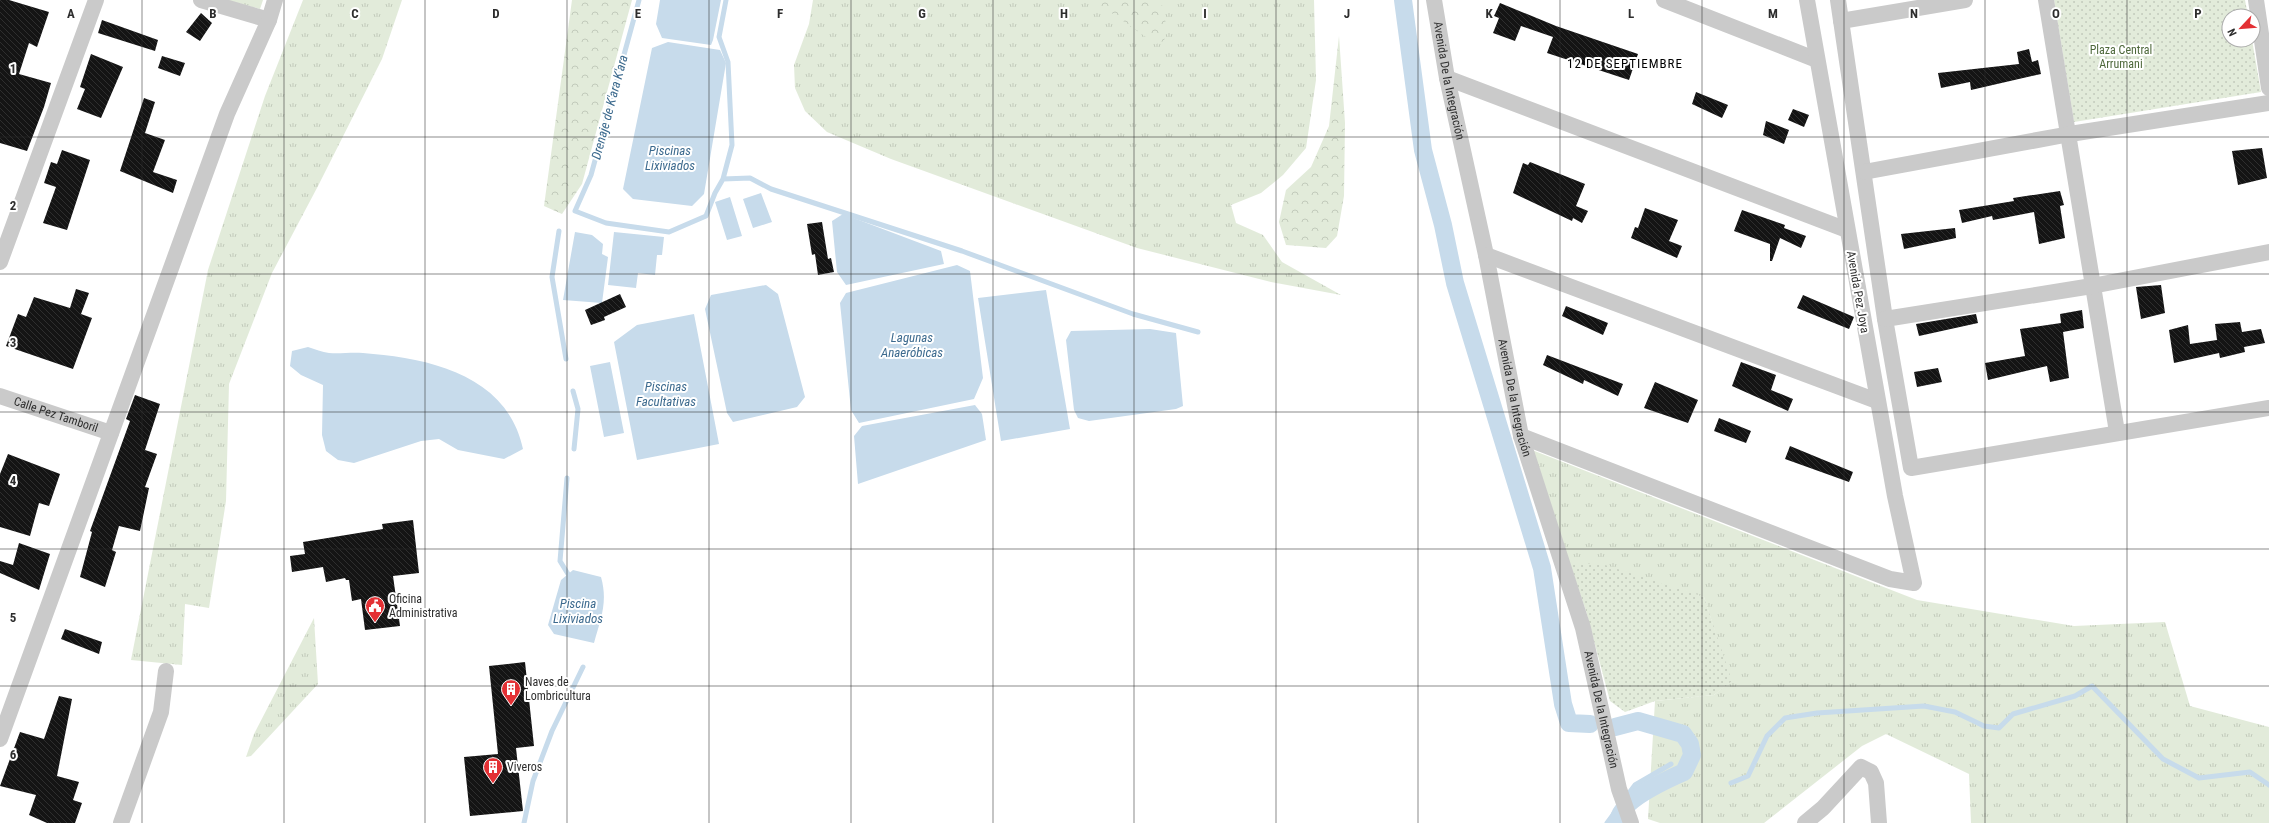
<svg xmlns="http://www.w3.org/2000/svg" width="2269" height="823" viewBox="0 0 2269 823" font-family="'Roboto Condensed',sans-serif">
<defs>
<pattern id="grass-tufts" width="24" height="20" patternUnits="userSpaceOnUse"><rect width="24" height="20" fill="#e2ebda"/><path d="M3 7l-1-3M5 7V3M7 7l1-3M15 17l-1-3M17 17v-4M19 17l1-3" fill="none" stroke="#c2cabb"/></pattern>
<pattern id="forest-crowns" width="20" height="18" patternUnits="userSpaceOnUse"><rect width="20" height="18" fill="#e2ebda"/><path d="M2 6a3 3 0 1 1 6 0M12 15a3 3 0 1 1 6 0" fill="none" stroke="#c2cabb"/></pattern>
<pattern id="park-dots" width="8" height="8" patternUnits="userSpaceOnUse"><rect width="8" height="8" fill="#e2ebda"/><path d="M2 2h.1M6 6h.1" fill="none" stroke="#c2cabb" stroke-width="1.8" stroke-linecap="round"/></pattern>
<pattern id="building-back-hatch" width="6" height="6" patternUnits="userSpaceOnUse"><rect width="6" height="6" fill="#141414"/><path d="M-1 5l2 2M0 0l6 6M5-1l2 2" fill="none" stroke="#2e2e2e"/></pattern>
</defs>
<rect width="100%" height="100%" fill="#fff"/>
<!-- grass -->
<path fill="url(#grass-tufts)" d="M227 0H263L260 9Z
M303 0H402L382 59 318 186 272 273 229 384 226 501 209 608 185 604 182 665 131 660 208 270 265 96Z
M813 0H1314L1316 80 1306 148 1283 175 1261 193 1231 205 1236 223 1263 235 1282 262 1341 295 1271 282 1137 248 891 159 827 132 805 111 795 88 794 65 809 24Z
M1532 450 1917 600 2074 626 2165 622 2190 706 2269 727V823H1971L1969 774 1886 734 1862 746 1764 823H1660L1648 819 1655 701 1714 695 1731 681 1704 597 1570 565Z
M314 618 318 684 251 756 246 757 254 734Z"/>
<!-- forest -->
<path fill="url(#forest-crowns)" d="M572 0H632L582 184 562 214 544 206Z
M1093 0H1161L1167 29 1164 41 1156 44Z
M1339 36 1345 123 1344 196 1337 236 1326 248 1286 245 1279 222 1286 190 1311 167 1329 126Z"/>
<!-- park -->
<path fill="url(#park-dots)" d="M2054 0H2245L2248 16H2229V40H2252L2261 92 2074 122Z
M1599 563 1704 597 1732 681 1714 695 1655 701 1625 712 1610 701 1586 611 1570 565Z"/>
<!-- water -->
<path fill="#c7dbeb" d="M660 0H721L713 40 711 45 662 38 656 24Z
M668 42 720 50 726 63 704 194 692 206 633 199 623 189 652 48Z
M761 193 772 222 753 228 743 199Z
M730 197 742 236 727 240 715 202Z
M843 214 941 251 944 264 846 285 837 272 832 221Z
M575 232 592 235 603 244 602 254 608 257 602 303 563 300Z
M614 232 664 237 662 255H657L655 275 638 273 636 288 608 285Z
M957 265 970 271 983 378 974 399 859 423 851 410 840 303 846 293Z
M766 285 778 294 805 397 797 407 733 422 727 413 705 309 711 295Z
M1046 290 1070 429 1001 441 978 298Z
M694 314 719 444 637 460 614 342 637 325Z
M1150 329 1176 333 1183 406 1176 409 1089 421 1078 418 1074 410 1066 340 1071 331Z
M308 347C315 349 322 352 329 353 340 354 351 352 363 353 428 358 507 374 523 449L504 459 458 450 439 439 421 441 354 463 338 460 326 451 322 435 323 385 301 375 290 366 292 351Z
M610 362 624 433 604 437 590 366Z
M975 405 982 414 986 440 858 484 854 436 862 426Z
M573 570 601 577C608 602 601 618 594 643L554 634 548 625 561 580Z"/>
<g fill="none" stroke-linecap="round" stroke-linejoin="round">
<!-- stream -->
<path stroke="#c7dbeb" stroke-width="5" d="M639 0 591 175 575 211 606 223 669 232 706 216 715 193 723 179 750 178 771 189 962 251 1133 314 1198 332
M723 179 732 145 728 62 719 37 726 0
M559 231 552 277 566 359
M573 391 578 409 574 449
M567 478 560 561 568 574
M1731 783 1748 776 1767 736 1785 718 1817 713 1924 706 1955 712 1984 726 1999 728 2013 714 2075 696 2092 686 2163 759 2199 778 2250 772 2269 785
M1626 797 1635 785 1671 764
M524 823 533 781 552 731 583 667
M1607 823 1621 804"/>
<!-- canal -->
<path stroke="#c7dbeb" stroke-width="18" d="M1403 0 1423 150 1443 225 1455 283 1542 568 1563 704 1569 723 1590 724
M1615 727 1638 721 1683 734 1690 744 1692 755 1684 772C1666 780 1618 801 1618 823"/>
</g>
<!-- building -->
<path fill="url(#building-back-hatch)" d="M0 0H9L49 12 37 47 29 43 19 74 51 83 44 107 27 151 0 143Z
M1500 3 1556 26 1638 54 1629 80 1547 53 1553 37 1521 26 1515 41 1493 33 1499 18 1494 16Z
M201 13 212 23 200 41 186 32Z
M102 20 158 40 155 51 98 33Z
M2029 49 2032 62 2038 60 2041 74 1971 90 1970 82 1941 88 1938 73 2019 64 2017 52Z
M91 54 123 67 101 118 77 109 85 89 80 87Z
M162 56 185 63 180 76 158 68Z
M1696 92 1728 105 1722 118 1692 104Z
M144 98 155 102 145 133 165 140 153 172 177 180 173 193 120 171Z
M1793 109 1809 115 1804 127 1788 120Z
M1766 121 1789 130 1784 144 1763 135Z
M2262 148 2267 178 2238 185 2232 151Z
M62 150 90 160 67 230 43 223 56 187 44 183 51 162 57 164Z
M1530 162 1585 184 1576 206 1588 211 1582 223 1573 218 1572 221 1513 193 1523 163 1528 165Z
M2060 191 2064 205 2060 206 2065 238 2039 244 2034 212 1993 220 1992 216 1962 223 1959 210 2014 201 2013 198Z
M1645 208 1678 220 1669 241 1682 246 1677 258 1631 238 1635 227 1638 228Z
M1742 210 1785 225 1784 228 1806 236 1801 248 1780 238 1772 261H1770V244L1734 231Z
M822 222 828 259 831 258 834 272 818 275 815 254 812 255 807 224Z
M1955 228 1956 238 1904 249 1901 234Z
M2161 285 2165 313 2141 319 2136 287Z
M76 289 89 293 81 314 92 318 73 369 6 346 18 314 26 317 34 297 70 308Z
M620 294 626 307 604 317 605 320 591 325 585 310Z
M1803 295 1854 317 1849 329 1797 308Z
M1566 306 1608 323 1603 335 1562 316Z
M2082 310 2084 328 2063 332 2062 324 2069 378 2050 382 2047 366 1988 380 1985 363 2025 356 2020 329 2061 323 2060 314Z
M1976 314 1978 323 1919 336 1916 324Z
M2240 322 2242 332 2261 329 2265 343 2244 347 2245 352 2220 358 2219 353 2174 363 2169 330 2188 325 2190 344 2217 340 2215 324Z
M1547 355 1623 384 1618 396 1584 380 1583 384 1543 365Z
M1741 362 1776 375 1771 390 1793 399 1788 411 1732 386Z
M1938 368 1942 382 1917 387 1914 372Z
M1655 382 1698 400 1688 423 1644 408Z
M135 395 160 404 145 450 157 454 145 487 149 488 140 531 119 526 112 550 116 552 105 587 80 577 92 532 90 531 130 421 126 419Z
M1719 418 1751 431 1746 443 1714 431Z
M1790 446 1853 472 1849 482 1785 459Z
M8 454 60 474 49 506 39 503 30 536 0 527V474Z
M413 520 419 573 393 576 400 626 365 630 361 599 352 601 349 580H346L345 578 326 582 323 567 292 572 290 556 305 554 303 542 383 529 382 524Z
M19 543 50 554 39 590 0 573V561L13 565Z
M65 629 102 642 99 654 61 639Z
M525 662 534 746 516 748 523 811 470 816 464 757 498 754 489 666Z
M59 696 72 699 57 776 79 782 73 800 82 803 75 823H47L29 815 36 795 0 786 20 732 44 739Z"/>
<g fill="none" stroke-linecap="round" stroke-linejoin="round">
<!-- minor -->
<g stroke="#cacaca" stroke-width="16">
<path d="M201 0 269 20"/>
<path id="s1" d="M1434 0 1447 78 1486 255 1521 436 1583 628 1619 789 1631 823"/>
<path d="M1664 0 1817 60"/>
<path d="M1838 0 1885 319 1911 468 2269 408"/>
<path d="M2046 0C2071 144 2092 288 2117 432"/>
<path d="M2256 0 2269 88"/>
<path d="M1841 21 1965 0"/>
<path d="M1447 78 1847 230"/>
<path d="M1864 172 2070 134 2269 103"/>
<path d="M1486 255 1877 401"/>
<path d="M0 262 96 0"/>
<path d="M1885 319 2092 286 2269 252"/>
<path id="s2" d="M0 396 111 433"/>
<path d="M1521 436 1890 579 1914 583 1895 496 1807 0"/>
<path d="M0 739 227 114 269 20 275 0"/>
<path d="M121 823 161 712 166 671"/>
<path d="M1805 823 1823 808 1861 767 1871 772 1876 783 1879 823"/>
</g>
</g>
<!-- grid -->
<path fill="none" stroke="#2d2d2d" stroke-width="1" stroke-opacity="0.55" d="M142 0V823M284 0V823M425 0V823M567 0V823M709 0V823M851 0V823M993 0V823M1134 0V823M1276 0V823M1418 0V823M1560 0V823M1702 0V823M1844 0V823M1985 0V823M2127 0V823M0 137H2269M0 274H2269M0 412H2269M0 549H2269M0 686H2269"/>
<!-- icons -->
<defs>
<symbol id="civic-pin" viewBox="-11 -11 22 30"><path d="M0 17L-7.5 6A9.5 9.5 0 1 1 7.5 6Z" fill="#e33034" stroke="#fff"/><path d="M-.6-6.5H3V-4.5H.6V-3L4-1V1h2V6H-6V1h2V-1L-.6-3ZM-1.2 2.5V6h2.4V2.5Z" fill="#fff"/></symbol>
<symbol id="building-pin" viewBox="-11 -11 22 30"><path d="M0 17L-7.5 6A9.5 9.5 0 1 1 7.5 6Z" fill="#e33034" stroke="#fff"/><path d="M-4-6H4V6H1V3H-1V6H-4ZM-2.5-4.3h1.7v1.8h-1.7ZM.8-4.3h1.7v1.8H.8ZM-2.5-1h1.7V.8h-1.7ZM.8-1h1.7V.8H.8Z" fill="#fff"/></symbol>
</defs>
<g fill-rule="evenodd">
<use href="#civic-pin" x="364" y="595" width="22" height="30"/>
<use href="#building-pin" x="500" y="678" width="22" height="30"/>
<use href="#building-pin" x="482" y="756" width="22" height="30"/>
</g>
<g text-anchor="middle" stroke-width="4" stroke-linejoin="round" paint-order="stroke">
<!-- park labels -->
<g font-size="12" fill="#4e683b" stroke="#fff">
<text x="2121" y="54">Plaza Central<tspan x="2121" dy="14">Arrumani</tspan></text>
</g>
<!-- street labels -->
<g font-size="12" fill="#2d2d2d" stroke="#fff">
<text dy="4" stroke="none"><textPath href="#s1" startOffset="82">Avenida De la Integración</textPath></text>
<text transform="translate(1858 292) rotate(80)" y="4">Avenida Pez Joya</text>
<text dy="4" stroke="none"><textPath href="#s1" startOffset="406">Avenida De la Integración</textPath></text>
<text dy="4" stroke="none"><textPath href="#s2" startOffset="59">Calle Pez Tamboril</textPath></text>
<text dy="4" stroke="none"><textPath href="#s1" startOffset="730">Avenida De la Integración</textPath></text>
</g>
<!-- poi labels -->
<g font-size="12" fill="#2d2d2d" stroke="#fff" text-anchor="start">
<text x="389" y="603">Oficina<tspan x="389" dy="14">Administrativa</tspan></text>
<text x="525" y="686">Naves de<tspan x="525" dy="14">Lombricultura</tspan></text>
<text x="507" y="771">Viveros</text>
</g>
<!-- neighbourhood labels -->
<g font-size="13" letter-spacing="1" fill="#000" stroke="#fff">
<text x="1625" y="68">12 DE SEPTIEMBRE</text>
</g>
<!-- water labels -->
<g font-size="13" font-style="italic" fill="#3c6a8e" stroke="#fff">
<text transform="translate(609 107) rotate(-75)" y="5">Drenaje de K'ara K'ara</text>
<text x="670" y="155">Piscinas<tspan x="670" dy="15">Lixiviados</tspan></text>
<text x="912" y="342">Lagunas<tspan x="912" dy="15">Anaeróbicas</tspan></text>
<text x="666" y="391">Piscinas<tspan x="666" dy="15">Facultativas</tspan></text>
<text x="578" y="608">Piscina<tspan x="578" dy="15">Lixiviados</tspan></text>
</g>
</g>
<g font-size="13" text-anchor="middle" font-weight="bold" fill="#2d2d2d" stroke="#fff" stroke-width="4" stroke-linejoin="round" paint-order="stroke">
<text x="71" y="18">A</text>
<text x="213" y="18">B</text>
<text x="355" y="18">C</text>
<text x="496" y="18">D</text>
<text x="638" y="18">E</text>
<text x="780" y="18">F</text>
<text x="922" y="18">G</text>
<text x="1064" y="18">H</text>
<text x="1205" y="18">I</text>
<text x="1347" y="18">J</text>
<text x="1489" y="18">K</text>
<text x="1631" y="18">L</text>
<text x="1773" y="18">M</text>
<text x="1914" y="18">N</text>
<text x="2056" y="18">O</text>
<text x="2198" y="18">P</text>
<text x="13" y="73">1</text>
<text x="13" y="210">2</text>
<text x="13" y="347">3</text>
<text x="13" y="485">4</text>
<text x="13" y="622">5</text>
<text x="13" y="759">6</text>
</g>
<!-- north arrow -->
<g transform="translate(2241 28) rotate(244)"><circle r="19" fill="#ffffff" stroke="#ababab"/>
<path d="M0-3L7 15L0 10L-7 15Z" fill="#e33034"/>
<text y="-6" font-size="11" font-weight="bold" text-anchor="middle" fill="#2d2d2d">N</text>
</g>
</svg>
